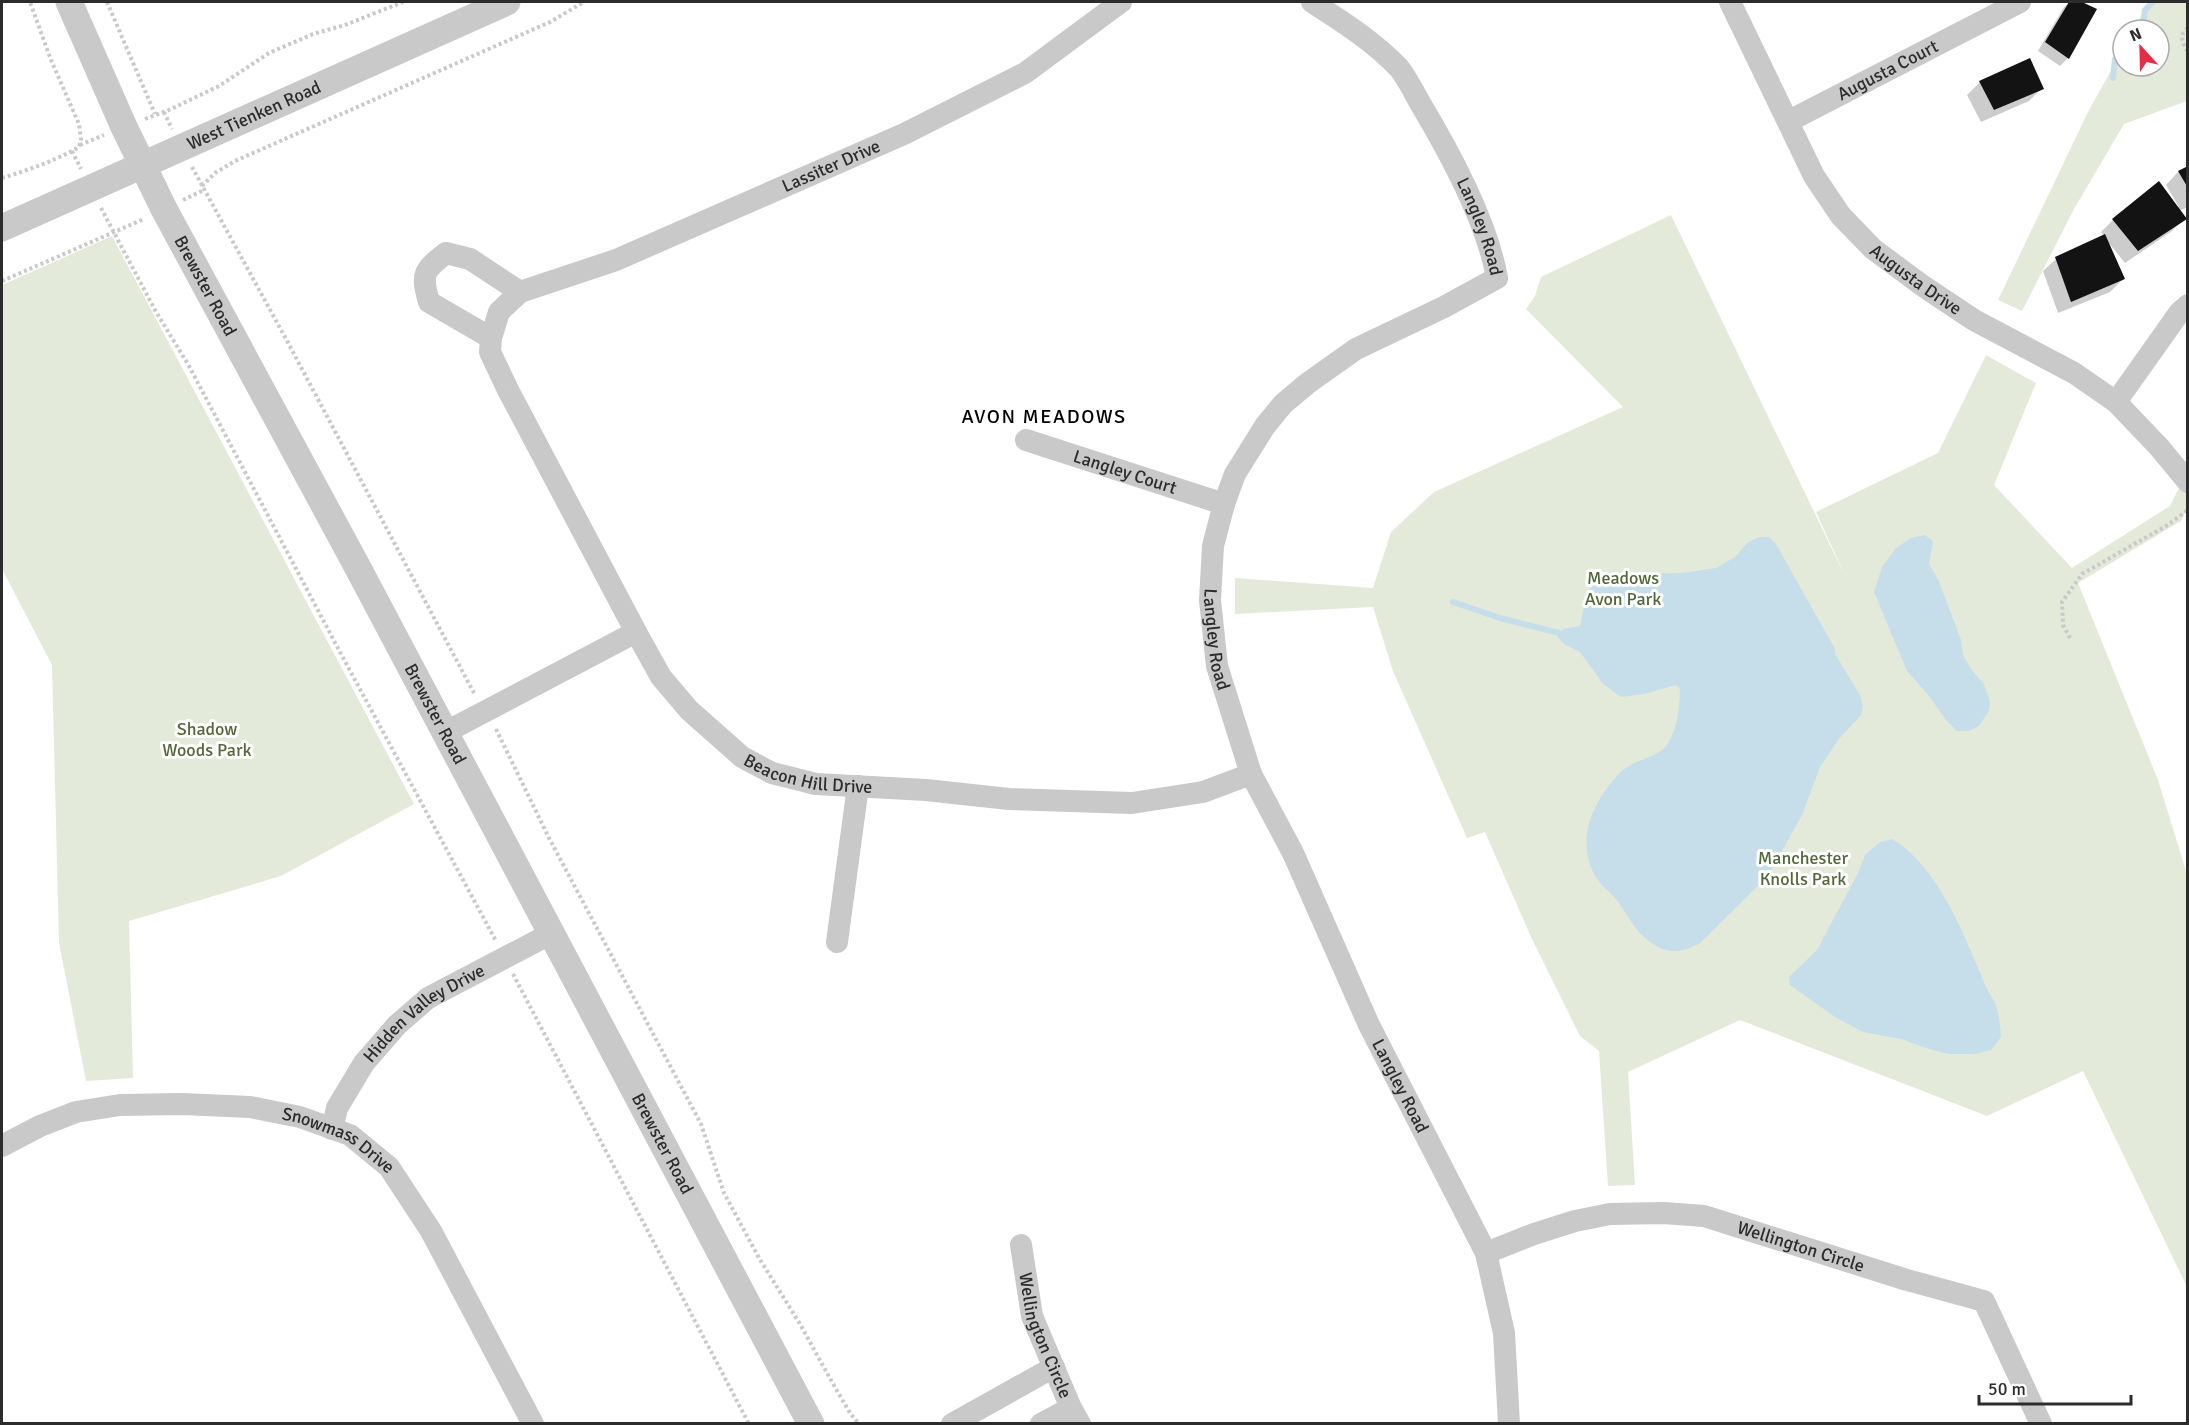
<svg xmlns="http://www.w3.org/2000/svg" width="2189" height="1425" viewBox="0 0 2189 1425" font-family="Signika,sans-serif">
<rect width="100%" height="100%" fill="#fff"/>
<!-- green -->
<path fill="#e4eada" d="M2149 2H2187V101L2124 124 2074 209 2022 311 1998 300 2089 110 2123 49V66H2159V30H2133Z
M1671 215 1845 576 1816 512 1938 453 1986 355 2036 383 1994 485 2072 568 2170 506 2187 472V509L2181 521 2078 583 2158 780 2187 874V1287L2083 1071 1987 1116 1740 1020 1628 1072 1635 1185 1608 1186 1599 1051 1580 1036 1531 937 1485 832 1467 838 1393 671 1373 607 1235 614V578L1373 588 1391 532 1434 492 1623 407 1526 309 1535 296 1541 277Z
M112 236 414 804 281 876 129 921 133 1078 86 1081 59 943 52 665 2 569V285Z"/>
<!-- water -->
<path fill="#c5deea" d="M1925 535 1933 541 1929 564 1938 579 1961 640 1963 655 1971 669 1984 684 1990 702 1989 711 1979 726 1969 731H1957L1946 720 1929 696 1907 671 1874 592 1882 567 1896 548 1911 538Z
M1759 537H1769L1776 544 1835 649V654L1860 695 1863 706 1861 715 1838 740 1820 767 1802 815 1768 876 1700 943C1679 955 1664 954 1645 938 1632 927 1626 911 1615 898 1608 890 1599 884 1594 874 1575 837 1595 797 1622 771 1635 759 1657 758 1666 746 1677 732 1680 706 1680 689L1676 685 1644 694 1621 697 1603 684 1580 652 1564 644 1557 636 1563 629 1580 626 1587 592 1599 580 1605 577 1617 574 1683 573 1716 568 1735 557 1747 543Z
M1892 839C1937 865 1964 934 1983 980 1986 988 1990 994 1994 1001 1999 1012 2000 1024 2001 1037L1991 1050 1975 1054H1949L1929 1049 1901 1039 1863 1032 1835 1017 1790 985 1789 977 1817 950 1858 873 1865 855 1880 842Z"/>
<!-- shadow -->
<path fill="#0003" d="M2070 2H2078L2095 9 2068 58 2060 66 2038 51 2064 7Z
M1980 82 2042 88 2029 101 1981 122 1967 95Z
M2188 167V207L2179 211 2185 218 2172 231 2125 263 2108 242 2123 279 2110 292 2058 313 2043 271 2056 259 2104 236 2101 232 2113 220 2179 207 2166 185 2178 172Z"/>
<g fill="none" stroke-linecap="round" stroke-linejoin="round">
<!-- stream -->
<path stroke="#c5deea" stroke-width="6" d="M2142 30 2145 10 2153 2
M2113 78 2115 59 2123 51
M1453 602 1500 618 1559 633"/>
</g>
<!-- building -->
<path fill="#131313" d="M2069 2H2082L2097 9 2069 59 2045 42Z
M2030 58 2044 89 1994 110 1979 81Z
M2188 166V188L2178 171Z
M2159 181 2187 219 2138 251 2112 219Z
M2105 234 2125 279 2071 302 2055 257Z"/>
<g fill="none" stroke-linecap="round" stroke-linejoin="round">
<!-- path -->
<path stroke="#c9c9c9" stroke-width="4" stroke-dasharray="3 3" stroke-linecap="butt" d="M107 2 155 114
M2188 28C2178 35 2182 42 2188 52
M164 112 172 129
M145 119 169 110 219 86 269 53 313 34 345 25 403 2
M80 145 104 135
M72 151 81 169
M192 167 286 339 475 695
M2 178C28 170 55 161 79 147L81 140 79 124 51 60 30 2
M202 186 215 173 235 161 550 22 584 2
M183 200 204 190
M101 208 155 310 189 366 341 654 496 941
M2 281 144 219
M2070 638 2063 625 2062 602 2082 574 2166 526 2188 510
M496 729 549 838 701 1124 724 1193 759 1258 800 1324 832 1382 850 1413 859 1424
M513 974 749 1424"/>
<!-- minor -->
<g stroke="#c9c9c9" stroke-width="22">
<path id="s1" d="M1312 2C1343 22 1373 41 1399 68 1407 78 1414 92 1420 103 1450 153 1487 221 1497 278L1444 307 1356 349 1308 383 1283 404 1265 426 1235 474 1224 504 1213 546 1210 600 1217 666 1251 774 1293 853 1369 1025 1486 1253 1504 1333 1509 1424"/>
<path id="s2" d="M1730 2 1814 176 1841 216 1873 249 1923 286 1974 320 2074 373 2116 402 2159 447 2188 482"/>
<path id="s3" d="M1789 121 2020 2"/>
<path d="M491 338 429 302C421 274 423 271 446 253L470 259 520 292"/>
<path d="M2116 402 2179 313 2188 305"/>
<path id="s4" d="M1026 440 1224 504"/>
<path id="s5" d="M636 632 508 390 490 352 491 338 499 312 520 292 616 260 904 134 1025 73 1121 2"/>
<path id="s6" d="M446 732 636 632 661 677 689 710 742 757 772 773 816 784 926 790 1009 799 1132 803 1203 792 1251 774"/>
<path d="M837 942 858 786"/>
<path id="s7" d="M332 1129 337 1108 364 1063 397 1025 428 998 552 933"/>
<path id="s8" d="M2 1146 40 1126 76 1112 120 1105 182 1104 250 1107 300 1117 350 1135 389 1167 431 1231 533 1424"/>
<path id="s9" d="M1021 1245 1032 1316 1071 1408 1080 1424"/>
<path id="s10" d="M1486 1253 1534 1234 1575 1221 1610 1214 1664 1213 1704 1216 1907 1280 1984 1301 2041 1424"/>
<path d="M952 1424 1054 1367"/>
<path d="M1041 1424 1071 1408"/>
</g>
<!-- tertiary -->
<g stroke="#c9c9c9" stroke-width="27">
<path id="s11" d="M69 2 124 127 164 209 358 568 811 1424"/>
<path id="s12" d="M2 228 507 2"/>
</g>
</g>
<g text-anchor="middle" stroke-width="6" stroke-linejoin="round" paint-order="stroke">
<!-- street labels -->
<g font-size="18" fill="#2c2c2c" stroke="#fff">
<text dy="6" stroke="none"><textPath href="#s3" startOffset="111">Augusta Court</textPath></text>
<text dy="6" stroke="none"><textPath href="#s12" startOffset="276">West Tienken Road</textPath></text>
<text dy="6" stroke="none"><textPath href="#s5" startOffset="722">Lassiter Drive</textPath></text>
<text dy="6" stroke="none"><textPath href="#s1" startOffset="288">Langley Road</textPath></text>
<text dy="6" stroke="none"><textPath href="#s2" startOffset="340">Augusta Drive</textPath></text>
<text dy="6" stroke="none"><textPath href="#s11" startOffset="315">Brewster Road</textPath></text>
<text dy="6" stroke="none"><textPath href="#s4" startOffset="104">Langley Court</textPath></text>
<text dy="6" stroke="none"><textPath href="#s1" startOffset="846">Langley Road</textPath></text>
<text dy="6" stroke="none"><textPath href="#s11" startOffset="801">Brewster Road</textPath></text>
<text dy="6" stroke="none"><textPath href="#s6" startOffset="450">Beacon Hill Drive</textPath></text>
<text dy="6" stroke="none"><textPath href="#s7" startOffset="153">Hidden Valley Drive</textPath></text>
<text dy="6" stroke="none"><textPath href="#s1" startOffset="1332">Langley Road</textPath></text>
<text dy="6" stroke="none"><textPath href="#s11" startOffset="1287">Brewster Road</textPath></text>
<text dy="6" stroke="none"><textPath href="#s8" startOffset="352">Snowmass Drive</textPath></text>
<text dy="6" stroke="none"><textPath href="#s10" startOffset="326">Wellington Circle</textPath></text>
<text dy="6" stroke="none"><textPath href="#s9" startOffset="94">Wellington Circle</textPath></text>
</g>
<!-- park labels -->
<g font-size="18" fill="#52673a" stroke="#fff">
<text x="1623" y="584">Meadows<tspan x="1623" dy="21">Avon Park</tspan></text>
<text x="207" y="735">Shadow<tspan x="207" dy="21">Woods Park</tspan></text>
<text x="1803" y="864">Manchester<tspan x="1803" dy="21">Knolls Park</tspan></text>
</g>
<!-- neighbourhood labels -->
<g font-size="20" letter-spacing="1.5" fill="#000" stroke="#fff">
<text x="1044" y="423">AVON MEADOWS</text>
</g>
</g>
<!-- border -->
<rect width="2189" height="1425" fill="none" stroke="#2c2c2c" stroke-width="6"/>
<!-- north arrow -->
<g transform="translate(2141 48) rotate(338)"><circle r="28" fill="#ffffff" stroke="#ababab" stroke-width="1.5"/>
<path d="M0-4.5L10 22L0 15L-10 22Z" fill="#e42e47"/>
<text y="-9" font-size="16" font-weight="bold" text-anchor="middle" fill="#2c2c2c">N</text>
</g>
<!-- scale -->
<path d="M1979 1395v9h152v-9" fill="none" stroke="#2c2c2c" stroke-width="3"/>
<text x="1988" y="1395" font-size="18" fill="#2c2c2c" stroke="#ffffff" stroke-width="4.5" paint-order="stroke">50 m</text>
</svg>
